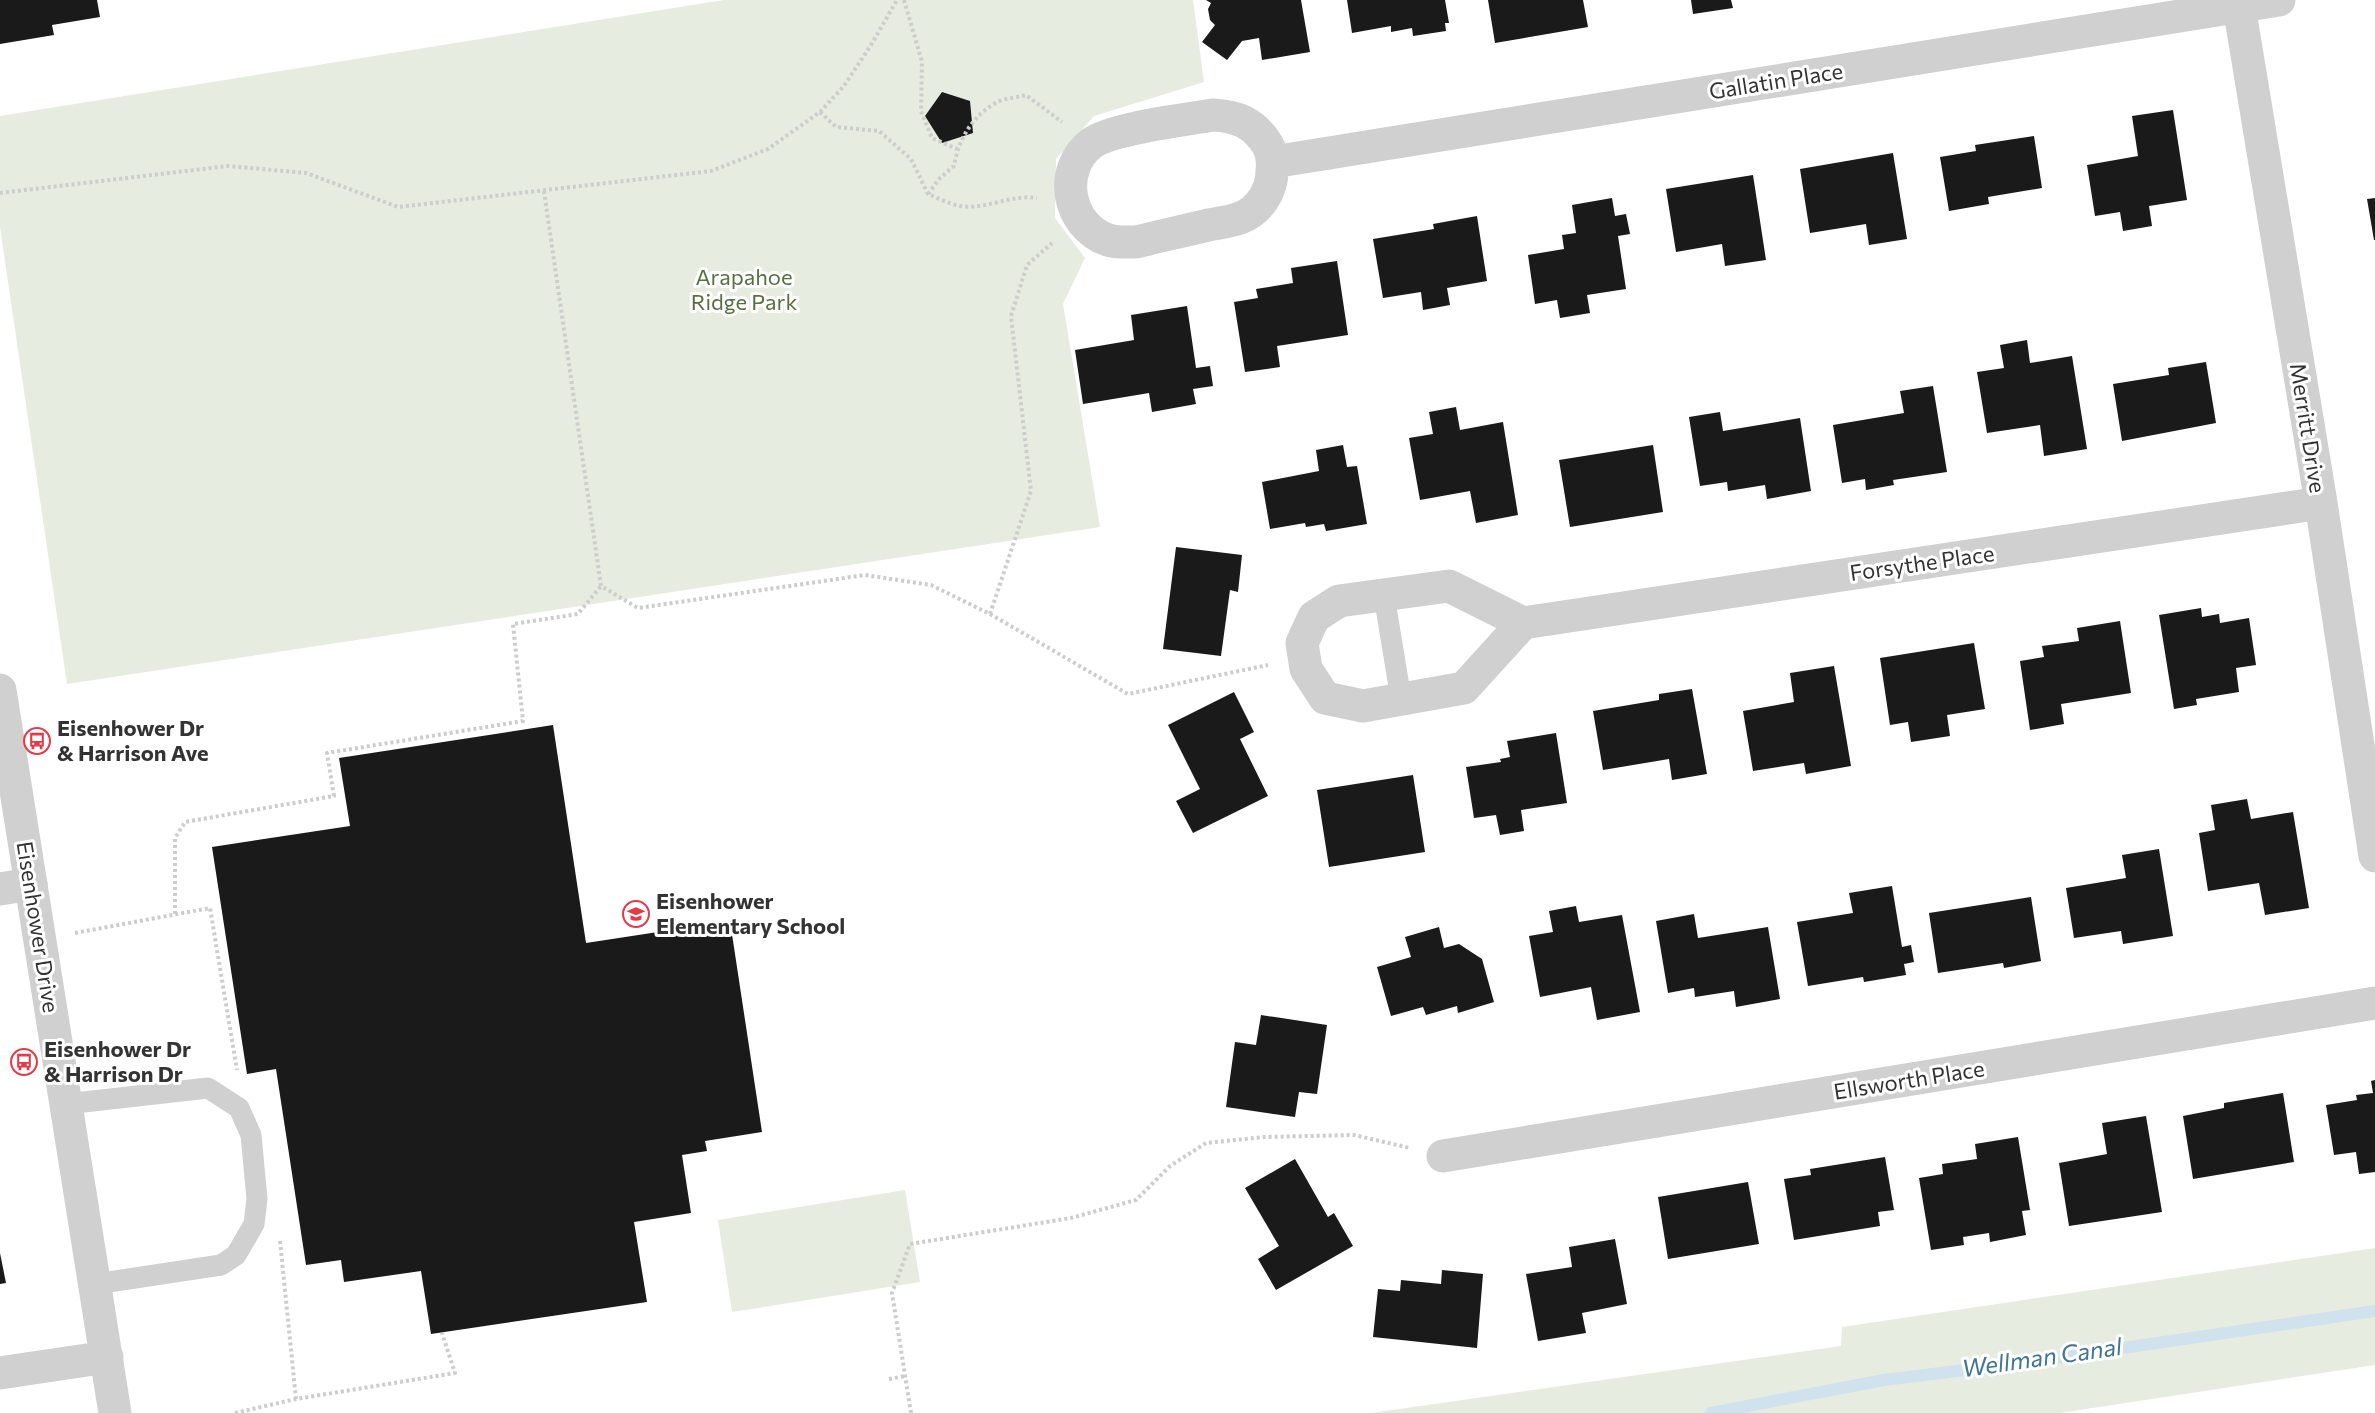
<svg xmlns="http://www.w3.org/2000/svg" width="2375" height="1413" viewBox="0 0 2375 1413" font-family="Commissioner,sans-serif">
<rect width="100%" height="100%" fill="#fff"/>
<!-- green -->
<path fill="#e6ecdf" d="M724 0H1193L1204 82 1094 116 1056 159 1055 218 1085 258 1063 304 1100 527 67 684 0 227V116Z
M905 1190 920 1282 732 1312 718 1220Z
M2375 1248V1365L2060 1413H1371L1841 1346 1842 1327Z"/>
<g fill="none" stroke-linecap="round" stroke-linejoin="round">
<!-- stream -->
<path stroke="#cfe2ee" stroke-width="12" d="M1711 1413 1884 1380 2014 1364 2375 1311"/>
</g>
<!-- building -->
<path fill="#1a1a1a" d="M0 0H97L100 17 52 25 54 35 0 44Z
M1206 0H1301L1310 52 1262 60 1259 38 1242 41 1227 60 1202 42 1215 25 1210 20 1208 9 1211 3Z
M1347 0H1445L1449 23H1445L1446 31 1413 36 1412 28 1391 32V26L1352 33Z
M1488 0H1583L1588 27 1495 43Z
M1691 0H1731L1733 8 1693 14Z
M942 92 970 101 973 133 942 143 925 116Z
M2173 110 2187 200 2149 206 2152 226 2123 231 2120 212 2095 216 2087 165 2138 156 2132 116Z
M2034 136 2042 188 1988 197 1989 204 1949 211 1940 157 1976 151 1975 145Z
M1893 153 1907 239 1869 245 1866 224 1810 233 1800 169Z
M1753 175 1766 260 1725 266 1722 244 1676 252 1666 189Z
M1612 198 1615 216 1626 214 1630 234 1618 236 1626 289 1587 295 1590 313 1560 318 1557 300 1535 304 1528 255 1564 249 1562 235 1576 233 1572 205Z
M2375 198V240H2374L2367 199Z
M1477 216 1487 281 1447 288 1450 305 1423 310 1421 292 1383 298 1373 239 1434 229 1433 224Z
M1337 261 1348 335 1277 346 1280 367 1245 372 1234 302 1258 298 1256 289 1293 283 1291 268Z
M1187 306 1196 368 1210 366 1213 386 1193 389 1196 404 1152 412 1149 393 1083 404 1075 350 1134 340 1131 315Z
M2027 340 2030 363 2072 356 2087 449 2044 456 2040 425 1987 433 1977 372 2004 368 2000 345Z
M2206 362 2216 423 2122 441 2113 384 2169 375 2168 368Z
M1933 386 1947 472 1893 480 1894 485 1866 490 1865 479 1842 483 1833 425 1904 413 1900 391Z
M1456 407 1460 430 1503 422 1518 515 1476 523 1470 491 1420 500 1409 438 1433 434 1429 412Z
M1720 412 1723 431 1800 418 1811 491 1767 499 1765 485 1728 491 1727 482 1700 486 1689 417Z
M1343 445 1347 467 1357 466 1367 524 1326 531 1324 524 1306 527 1305 523 1270 529 1262 482 1319 471 1316 450Z
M1653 445 1663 512 1570 527 1559 460Z
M1176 547 1242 555 1238 592 1230 590 1221 656 1163 649Z
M2201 608 2202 617 2219 614 2220 623 2249 618 2256 665 2236 668 2239 692 2196 699 2197 705 2174 709 2159 615Z
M2120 621 2131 693 2061 704 2064 724 2030 730 2020 661 2044 657 2042 646 2079 641 2077 628Z
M1974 643 1985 709 1947 715 1950 736 1911 742 1908 722 1890 725 1880 658Z
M1834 666 1851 766 1806 774 1804 763 1753 771 1743 711 1794 702 1790 673Z
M1692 689 1707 774 1672 780 1669 759 1603 770 1593 711 1659 700V694Z
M1234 692 1254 732 1240 739 1268 796 1193 833 1176 801 1200 789 1168 725Z
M553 725 586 943 730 921 762 1132 705 1141 707 1151 682 1155 691 1213 634 1222 647 1302 431 1334 421 1271 344 1282 341 1260 306 1265 276 1069 247 1074 212 847 350 826 339 758Z
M1556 733 1567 803 1521 810 1524 831 1500 835 1496 815 1474 818 1466 767 1501 762 1500 759 1510 757 1507 741Z
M1413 775 1425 852 1329 867 1317 790Z
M2247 799 2251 819 2293 812 2309 908 2265 915 2259 883 2208 891 2199 833 2215 830 2211 805Z
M2159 849 2173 936 2123 944 2121 931 2074 938 2066 888 2126 878 2122 855Z
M1892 886 1902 947 1911 945 1914 962 1904 964 1906 975 1864 982 1863 977 1808 986 1797 922 1853 913 1849 893Z
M2031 897 2041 961 2004 968 2003 963 1938 973 1929 913Z
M1576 906 1579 922 1622 915 1640 1012 1597 1020 1591 987 1540 997 1529 936 1553 932 1549 911Z
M1694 914 1698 938 1768 927 1780 999 1736 1007 1734 991 1695 997 1694 988 1668 993 1656 921Z
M1439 927 1444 948 1459 944 1482 959 1494 1002 1458 1013 1457 1006 1426 1015 1423 1007 1391 1016 1377 967 1411 957 1405 937Z
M1261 1015 1327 1025 1317 1094 1299 1092 1295 1117 1226 1107 1235 1042 1256 1045Z
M2375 1080V1172L2359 1174 2356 1152 2334 1155 2326 1105 2357 1100 2356 1095 2373 1093 2371 1081Z
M2283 1093 2294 1162 2193 1179 2183 1116 2224 1108V1103Z
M2146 1116 2162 1212 2069 1226 2059 1163 2107 1154 2102 1123Z
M2018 1137 2030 1210 2022 1211 2026 1235 1990 1242 1989 1233 1963 1237 1964 1245 1931 1250 1919 1178 1943 1174 1942 1164 1977 1159 1975 1144Z
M1885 1157 1894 1210 1878 1212 1880 1226 1794 1240 1784 1179 1811 1175 1810 1169Z
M1295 1159 1328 1217 1334 1213 1353 1246 1276 1290 1258 1259 1279 1246 1245 1188Z
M1748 1182 1759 1244 1668 1259 1658 1197Z
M1615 1239 1627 1304 1582 1313 1586 1333 1538 1341 1526 1274 1572 1267 1569 1247Z
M0 1253 6 1283 0 1284Z
M1442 1270 1483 1274 1477 1348 1373 1337 1378 1289 1400 1291 1401 1280 1441 1284Z"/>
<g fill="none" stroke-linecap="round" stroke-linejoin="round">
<!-- path -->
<path stroke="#cdcdcd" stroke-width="4" stroke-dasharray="3 3" stroke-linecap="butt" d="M904 0 922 62 921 111 932 138 957 149
M820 112 836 127 879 131 911 159 928 194C938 198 949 204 960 206 986 210 1011 194 1037 198
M544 191 601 586 638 608 865 575 931 585 990 614 1128 694 1268 665
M0 193 228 166 306 173 398 207 711 171 768 149 820 112 844 86 871 45 897 0
M928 194 940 178 954 166C958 139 975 111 1002 100 1010 98 1018 97 1026 95L1062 122
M990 614 1031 491 1011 316 1027 265 1052 243
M175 914V838L185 822 334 796 327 753 523 721 513 624 578 614 601 586
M75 933 210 908 237 1070
M280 1241 296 1399
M889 1379 905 1376
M235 1413 296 1399 455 1373 442 1333
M911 1413 892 1293 910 1244 1071 1218 1136 1200 1170 1166 1206 1143 1264 1137 1354 1135 1410 1148"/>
<!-- service -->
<path stroke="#d0d0d0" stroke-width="21" d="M1384 595 1401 699
M66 1104 208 1088 239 1108 251 1135 257 1199 254 1224 236 1255 221 1265 95 1284"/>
<!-- minor -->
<path stroke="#d0d0d0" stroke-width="33" d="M2238 0 2321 503 2375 856
M1213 115C1237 116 1254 123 1267 144 1272 152 1273 162 1272 171 1272 191 1259 211 1240 218 1230 222 1218 223 1208 225 1184 231 1160 236 1136 242 1126 242 1117 243 1108 240 1067 226 1057 169 1092 143 1113 128 1185 120 1213 115Z
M1273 162 2279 0
M1523 623 1464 688 1363 706 1325 698 1306 669 1302 643 1314 617 1339 601 1449 586 1523 623 2321 503
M0 889 31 884
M1443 1156 2375 1003
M0 1373 107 1357"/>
<!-- tertiary -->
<path stroke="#d0d0d0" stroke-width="33" d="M0 690 115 1413"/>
</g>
<!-- icons -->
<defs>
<symbol id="bus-ring" viewBox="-11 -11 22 22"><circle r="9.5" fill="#fff" stroke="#e63946" stroke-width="1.5"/><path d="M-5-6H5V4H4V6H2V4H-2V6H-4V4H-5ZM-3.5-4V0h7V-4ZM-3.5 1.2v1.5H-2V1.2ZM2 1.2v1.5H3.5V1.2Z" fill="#e63946"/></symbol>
<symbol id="school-ring" viewBox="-11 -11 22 22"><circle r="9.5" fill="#fff" stroke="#e63946" stroke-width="1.5"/><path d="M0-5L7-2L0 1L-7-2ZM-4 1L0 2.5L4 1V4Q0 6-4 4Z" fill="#e63946"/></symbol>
</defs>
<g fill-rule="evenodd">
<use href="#bus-ring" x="22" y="726" width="30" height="30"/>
<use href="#school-ring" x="621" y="899" width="30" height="30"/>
<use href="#bus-ring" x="9" y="1047" width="30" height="30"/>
</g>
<g text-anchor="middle" stroke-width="6" stroke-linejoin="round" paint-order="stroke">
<!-- street labels -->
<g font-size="22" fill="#333" stroke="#fff">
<text transform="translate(1776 81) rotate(-9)" y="8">Gallatin Place</text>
<text transform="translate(2308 428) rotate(81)" y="8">Merritt Drive</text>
<text transform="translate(1922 563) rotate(-8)" y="8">Forsythe Place</text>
<text transform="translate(38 927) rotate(81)" y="8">Eisenhower Drive</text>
<text transform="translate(1909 1080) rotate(-9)" y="8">Ellsworth Place</text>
</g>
<!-- park labels -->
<g font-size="22" fill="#56703f" stroke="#fff">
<text x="744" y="285">Arapahoe<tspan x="744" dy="25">Ridge Park</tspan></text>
</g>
<!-- poi labels -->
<g font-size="22" font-weight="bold" fill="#333" stroke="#fff" text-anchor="start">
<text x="57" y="736">Eisenhower Dr<tspan x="57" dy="25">&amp; Harrison Ave</tspan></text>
<text x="656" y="909">Eisenhower<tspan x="656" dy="25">Elementary School</tspan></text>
<text x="44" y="1057">Eisenhower Dr<tspan x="44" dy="25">&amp; Harrison Dr</tspan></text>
</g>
<!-- water labels -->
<g font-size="24" font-style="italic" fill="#3f7597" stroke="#fff">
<text transform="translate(2042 1358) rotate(-8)" y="8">Wellman Canal</text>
</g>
</g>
</svg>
